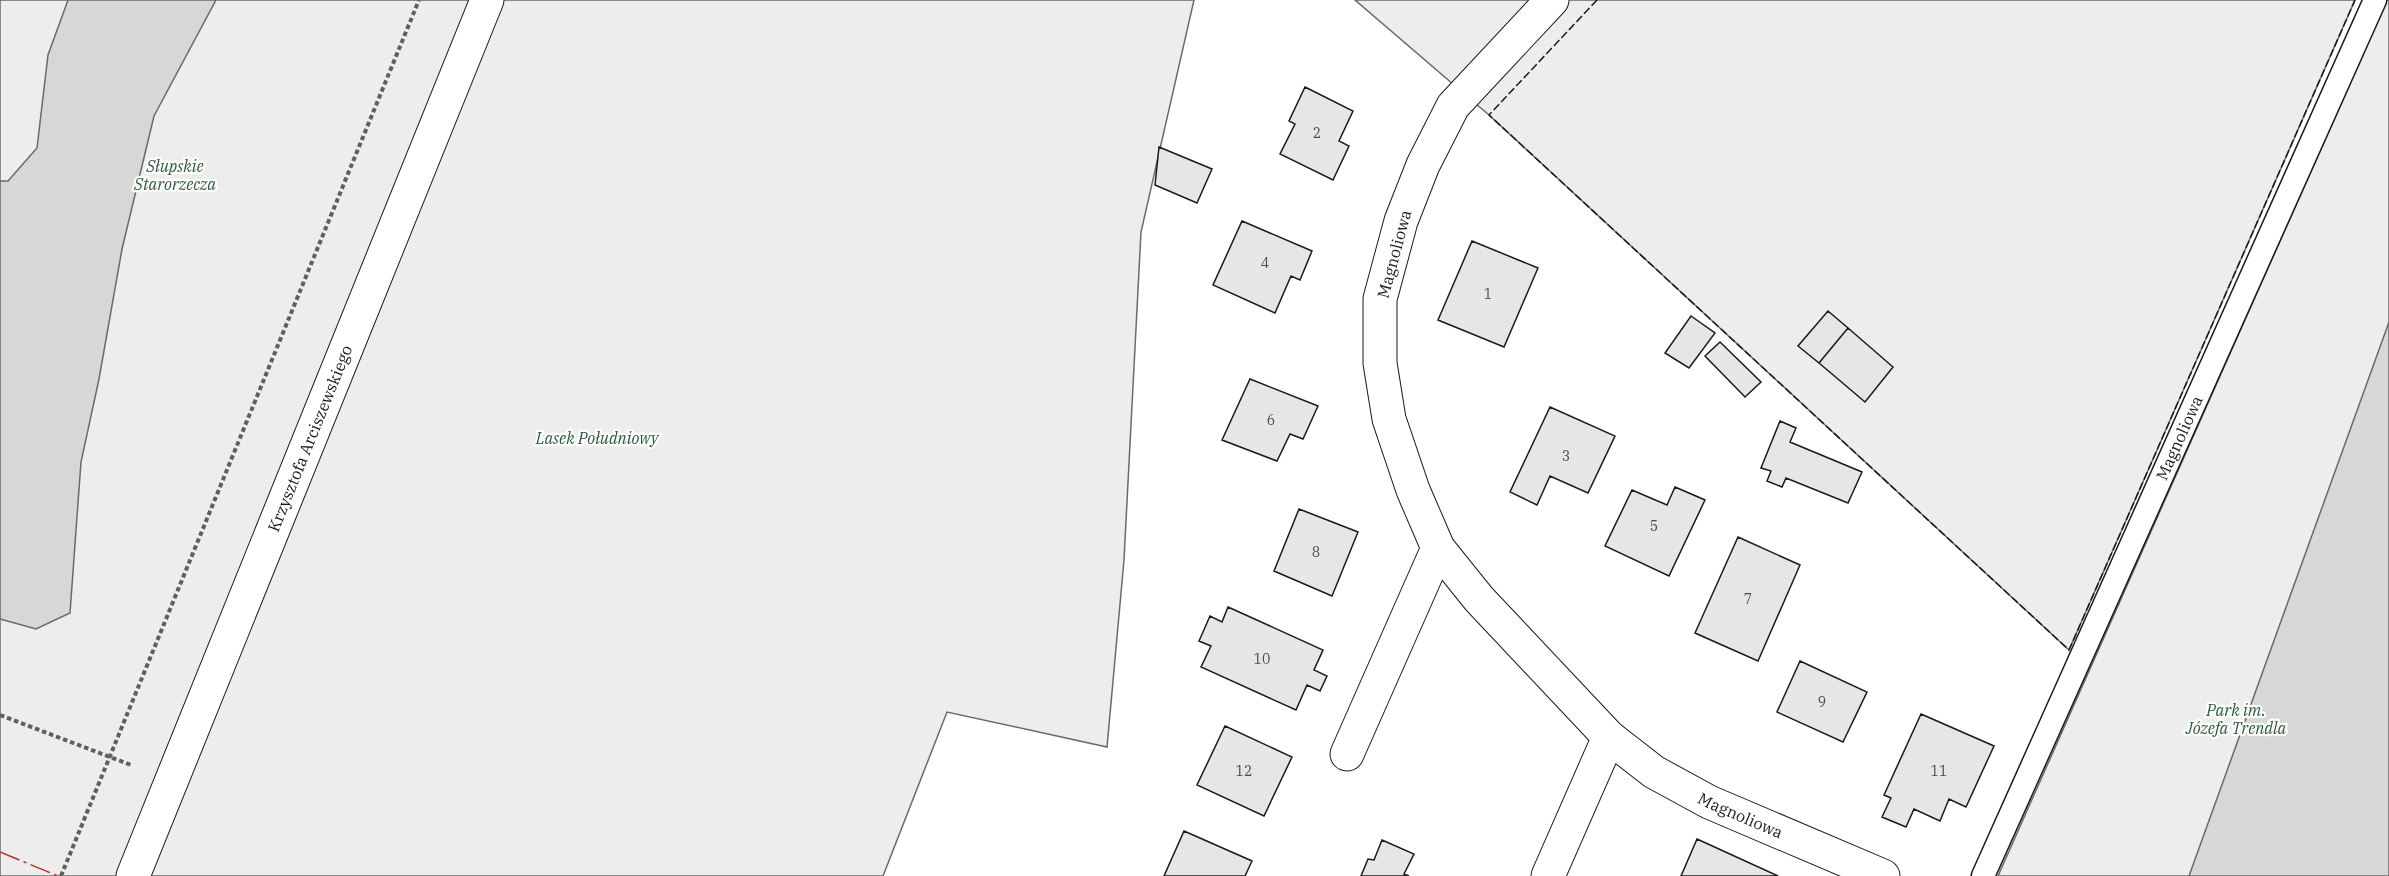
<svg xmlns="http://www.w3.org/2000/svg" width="2389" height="876" viewBox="0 0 2389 876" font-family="'IBM Plex Serif',serif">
<rect width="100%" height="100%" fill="#fff"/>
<!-- built -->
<path fill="#ededed" stroke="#6a6a6a" stroke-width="1.5" d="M0 0H1194L1141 232 1124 560 1107 747 947 712 883 876H0Z
M1355 0H2355L2069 650 1489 115Z
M2387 0H2389V876H1998Z"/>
<!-- water -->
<path fill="#d7d7d7" stroke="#6a6a6a" stroke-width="1.5" d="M68 0H216L154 116 122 249 99 379 81 462 70 613 36 629 0 619V181H8L37 148 48 55Z
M2389 322V876H2189Z"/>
<!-- building -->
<path fill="#e6e6e6" stroke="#1a1a1a" stroke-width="1.5" d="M1305 87 1353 111 1339 141 1349 146 1333 180 1280 154 1295 124 1289 121Z
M1159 147 1212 169 1197 203 1155 185Z
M1242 221 1312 251 1300 280 1291 276 1275 313 1213 285Z
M1472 241 1538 268 1504 347 1438 320Z
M1828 311 1848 328 1819 363 1798 346Z
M1691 316 1715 333 1689 368 1665 353Z
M1848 328 1893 367 1865 402 1819 363Z
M1720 342 1761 382 1745 397 1705 356Z
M1250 379 1318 406 1303 439 1290 434 1277 461 1222 440Z
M1550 407 1615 436 1588 493 1550 476 1537 505 1510 492Z
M1780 421 1796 428 1790 442 1862 472 1848 503 1786 478 1782 487 1767 481 1771 471 1761 468Z
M1675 487 1705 500 1669 576 1605 546 1632 490 1667 505Z
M1299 509 1358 532 1332 596 1274 571Z
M1738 537 1800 565 1758 661 1695 633Z
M1228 607 1323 650 1314 670 1327 676 1320 691 1307 685 1296 710 1201 667 1211 646 1199 641 1210 616 1222 622Z
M1800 661 1867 692 1843 742 1777 712Z
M1921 714 1994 746 1966 807 1949 799 1940 821 1914 809 1906 827 1882 817 1891 798 1884 795Z
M1225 726 1292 757 1264 816 1197 785Z
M1184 831 1252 861 1245 876H1164Z
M1697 839 1778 876H1681Z
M1382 840 1414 854 1404 874 1409 876H1361L1368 859 1374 860Z"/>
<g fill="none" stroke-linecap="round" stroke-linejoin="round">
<defs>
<g id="service">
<path id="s1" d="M1983 876 2375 0"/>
</g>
<g id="minor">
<path id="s2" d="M1552 0 1453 106 1423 165 1401 221 1380 299V363L1389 419 1413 490 1438 548 1479 599 1609 737 1654 772 1709 802 1883 876"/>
<path d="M1347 754 1438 548"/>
<path d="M1548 876 1609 737"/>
</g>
<g id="tertiary">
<path id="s3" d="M133 876 487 0"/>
</g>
</defs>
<!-- service casing -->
<use href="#service" stroke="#1a1a1a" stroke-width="25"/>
<!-- minor casing -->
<use href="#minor" stroke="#1a1a1a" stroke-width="35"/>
<!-- tertiary casing -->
<use href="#tertiary" stroke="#1a1a1a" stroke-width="35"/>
<!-- path -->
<path stroke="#5f5f5f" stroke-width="4" stroke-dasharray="4.5 3" stroke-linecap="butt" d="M0 715 131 765
M61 876 419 0"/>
<!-- service -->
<use href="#service" stroke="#fff" stroke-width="22"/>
<!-- minor -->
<use href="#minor" stroke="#fff" stroke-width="33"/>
<!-- tertiary -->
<use href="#tertiary" stroke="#fff" stroke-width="33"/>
<!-- fence -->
<path stroke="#1a1a1a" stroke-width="1.5" stroke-dasharray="8 3" stroke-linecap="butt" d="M1597 0 1489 115 2069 650 2355 0"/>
<!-- power -->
<path stroke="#c62828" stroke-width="1.5" stroke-dasharray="21 4.5 3 4.5" stroke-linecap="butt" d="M0 852 58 876"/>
</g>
<g text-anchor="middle" stroke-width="4.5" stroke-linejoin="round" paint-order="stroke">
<!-- number labels -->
<g font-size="14" fill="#4d4d4d">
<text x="1317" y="138">2</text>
<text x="1265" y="268">4</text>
<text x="1488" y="299">1</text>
<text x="1271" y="425">6</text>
<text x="1566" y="461">3</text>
<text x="1654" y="531">5</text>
<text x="1316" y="557">8</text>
<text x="1748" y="604">7</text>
<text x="1262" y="664">10</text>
<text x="1822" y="707">9</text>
<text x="1244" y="776">12</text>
<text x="1939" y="776">11</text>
</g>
<!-- park labels -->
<g font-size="16" font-style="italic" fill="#2b5a34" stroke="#fff">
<text x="175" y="172">Słupskie<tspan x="175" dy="18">Starorzecza</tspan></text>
<text x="597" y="444">Lasek Południowy</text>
<text x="2236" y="716">Park im.<tspan x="2236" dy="18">Józefa Trendla</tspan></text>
</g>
<!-- street labels -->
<g font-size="16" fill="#1a1a1a" stroke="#fff">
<text transform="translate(1394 254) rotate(-75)" y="6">Magnoliowa</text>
<text dy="6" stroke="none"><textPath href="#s3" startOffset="472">Krzysztofa Arciszewskiego</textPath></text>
<text dy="6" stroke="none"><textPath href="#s1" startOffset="480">Magnoliowa</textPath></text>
<text dy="6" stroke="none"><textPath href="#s2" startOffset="1020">Magnoliowa</textPath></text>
</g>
</g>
</svg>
